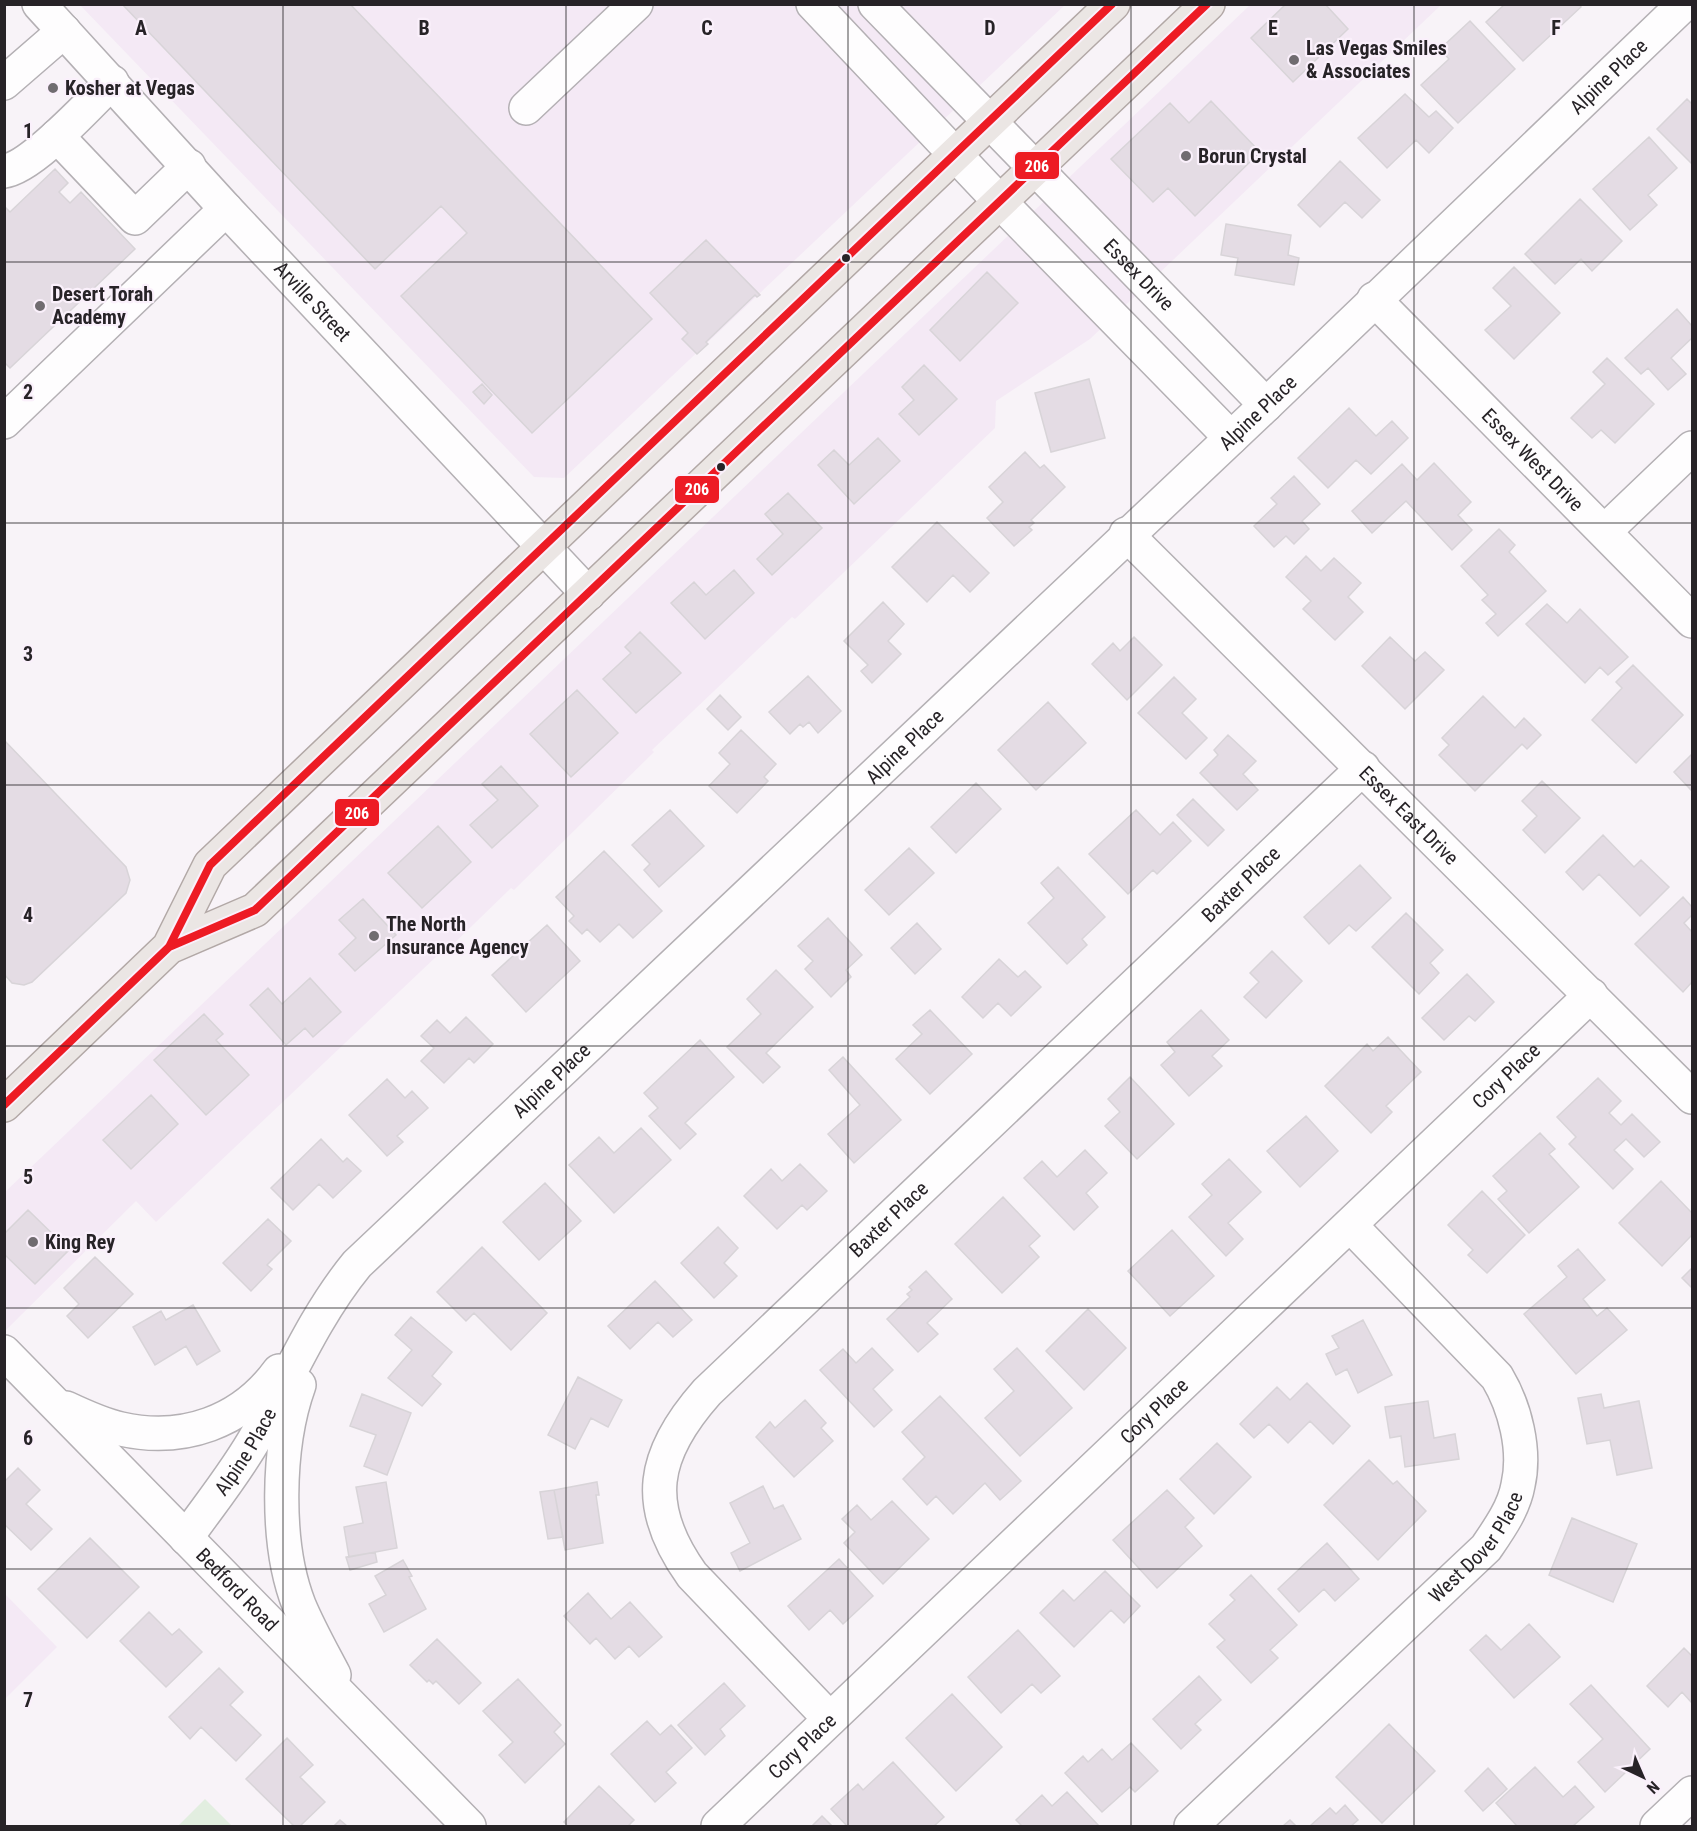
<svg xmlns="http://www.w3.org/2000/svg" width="1697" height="1831" viewBox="0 0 1697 1831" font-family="'Roboto Condensed',sans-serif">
<rect width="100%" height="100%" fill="#f8f3f8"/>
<!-- built -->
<path fill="#f4e9f5" d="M80 5H1065L564 478 534 477Z
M1250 5H1441L1090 339 996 401 995 428 795 619 792 617 652 750 654 752 514 890 511 888 441 956 439 954 156 1222 136 1201 5 1331V1192Z
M5 1594 57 1647 5 1699Z"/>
<!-- green -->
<path fill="#e2eee0" d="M205 1799 232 1826H178Z"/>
<!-- building -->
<path fill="#e4dce4" stroke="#d8d4d8" stroke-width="1.5" d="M122 4H350L652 319 532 433 401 296 467 233 441 206 375 269Z
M1286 4H1325L1348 29 1293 82 1251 38Z
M1505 4H1579L1581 7 1523 61 1486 22Z
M1470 21 1515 69 1458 123 1421 85 1449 59 1440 49Z
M1405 94 1429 117 1436 111 1453 128 1429 153 1416 140 1387 168 1358 138Z
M1687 99 1692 104V164L1657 129Z
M1211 101 1260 152 1195 216 1168 188 1153 202 1111 159 1170 103 1189 123Z
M1649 137 1677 168 1648 195 1657 205 1630 230 1593 189Z
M1340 161 1380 200 1362 218 1345 202 1320 227 1298 205Z
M55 169 68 183 59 192 70 203 81 192 135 249 10 368 4 362V206L10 212Z
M1580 199 1622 241 1592 271 1581 259 1555 284 1525 254Z
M1226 224 1291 235 1288 255 1299 258 1294 285 1235 275 1238 258 1221 255Z
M706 240 760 295 757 297 755 295 706 342 708 344 697 354 682 339 688 333 650 293Z
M1514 267 1560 313 1514 359 1485 330 1511 306 1493 288Z
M987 272 1018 303 960 361 930 330Z
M1677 309 1692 326V338L1671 358 1686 374 1668 390 1648 368 1641 374 1625 358Z
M1607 358 1654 404 1615 443 1601 430 1592 438 1571 418 1605 384 1593 372Z
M924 365 957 399 919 435 899 414 914 400 902 387Z
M1089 379 1105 438 1051 452 1035 393Z
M482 384 492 395 484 404 473 392Z
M1349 408 1376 436 1392 421 1408 438 1371 474 1356 460 1328 488 1298 458Z
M878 438 900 461 854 504 818 465 834 450 849 465Z
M1025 452 1040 468 1044 465 1065 487 1031 520 1034 523 1029 527 1032 530 1014 546 987 518 1003 502 989 487Z
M1434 463 1471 502 1458 515 1472 530 1452 550 1406 501 1372 533 1352 511 1402 464 1417 480Z
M1294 476 1320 504 1302 521 1309 529 1294 544 1286 536 1274 547 1254 526 1277 504 1271 498Z
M788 493 822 528 772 575 757 559 783 534 765 514Z
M937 522 989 573 970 592 953 575 927 602 892 567Z
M1499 529 1515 545 1509 552 1546 591 1498 636 1486 623 1496 614 1482 600 1488 595 1461 566Z
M1306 556 1321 571 1334 558 1361 583 1348 597 1363 612 1335 640 1303 609 1311 601 1286 577Z
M734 570 754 593 705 639 671 603 694 582 706 595Z
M883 602 904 624 888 641 901 654 872 683 861 671 868 665 844 641Z
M1547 604 1567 623 1580 609 1628 657 1608 675 1600 667 1585 683 1526 624Z
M640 632 681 673 636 713 603 679 631 653 625 647Z
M1134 637 1162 665 1127 700 1092 664 1113 643 1120 651Z
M1390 637 1415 661 1425 652 1444 670 1405 709 1362 666Z
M1633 665 1683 715 1636 763 1592 720 1622 688 1616 682Z
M808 676 841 711 818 733 809 722 803 727 800 724 790 734 769 712Z
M1174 677 1196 699 1182 713 1207 738 1186 759 1138 713Z
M577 690 618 733 571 777 530 734Z
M720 695 741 717 728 730 707 709Z
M1483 696 1515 728 1524 718 1541 735 1527 749 1522 744 1475 791 1439 755 1449 745 1442 738Z
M1048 702 1086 743 1036 790 998 750Z
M741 730 776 764 764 777 768 781 737 813 709 786 730 764 719 753Z
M1228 735 1256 761 1243 774 1258 790 1237 810 1200 773 1218 755 1214 750Z
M4 740 126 867 130 880 126 893 32 982 24 985 12 983 4 974Z
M1692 754V791L1674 772Z
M501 766 538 806 492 848 470 825 498 800 482 784Z
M1542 781 1580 818 1545 853 1523 830 1537 816 1522 801Z
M976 783 1001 809 956 853 931 827Z
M1193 799 1224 830 1208 846 1177 815Z
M670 810 704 846 659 887 644 870 650 864 632 845Z
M1136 810 1160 835 1173 822 1191 841 1157 874 1153 870 1128 894 1089 854Z
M438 826 471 862 422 908 388 873Z
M1603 835 1634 867 1641 860 1669 887 1640 916 1599 874 1583 890 1566 872Z
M909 848 934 873 889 915 865 890Z
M604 851 662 911 633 938 619 924 600 942 587 929 582 934 569 921 574 916 556 897Z
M1360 865 1391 898 1356 931 1349 925 1329 944 1304 917Z
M1058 867 1105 917 1082 939 1087 945 1067 964 1028 923 1054 898 1041 883Z
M1683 897 1692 907V915L1684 923 1692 932V982L1683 992 1635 944Z
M363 899 396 935 355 971 339 954 356 938 339 920Z
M1406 913 1443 950 1430 963 1439 973 1419 994 1372 947Z
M828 918 862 955 846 970 851 977 831 997 805 969 813 961 798 946Z
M917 923 941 949 915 974 891 948Z
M547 925 580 961 526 1012 492 975Z
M1272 951 1302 981 1266 1018 1244 997 1259 982 1250 973Z
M999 959 1018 977 1025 971 1041 987 1011 1016 998 1003 983 1018 962 997Z
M776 970 813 1007 766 1053 780 1067 763 1083 727 1047 761 1014 747 999Z
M1467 974 1494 1002 1475 1021 1469 1016 1444 1040 1422 1018Z
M310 978 341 1012 313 1037 305 1028 286 1045 250 1005 268 988 282 1004Z
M930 1010 972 1054 930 1094 896 1059 922 1034 913 1025Z
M1201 1010 1229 1040 1212 1056 1222 1066 1189 1096 1161 1065 1175 1052 1167 1042Z
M204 1014 223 1034 216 1040 249 1075 206 1115 154 1060Z
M466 1017 493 1044 474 1063 469 1058 444 1083 421 1061 434 1048 421 1036 437 1020 450 1033Z
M1388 1037 1421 1072 1386 1106 1392 1112 1371 1133 1325 1086 1367 1044 1373 1051Z
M700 1040 734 1077 685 1123 696 1134 680 1149 649 1116 658 1108 644 1093Z
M843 1057 901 1120 854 1163 828 1134 860 1105 829 1070Z
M1130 1077 1174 1124 1137 1159 1105 1126 1120 1112 1108 1099Z
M1598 1078 1621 1101 1609 1113 1621 1125 1632 1114 1660 1142 1644 1157 1626 1139 1614 1150 1633 1169 1613 1189 1569 1144 1576 1137 1557 1117Z
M387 1079 405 1098 412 1091 428 1108 397 1136 403 1142 387 1156 349 1115Z
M151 1095 178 1124 131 1169 103 1140Z
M1306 1116 1338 1151 1300 1187 1267 1151Z
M641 1128 671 1160 614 1213 569 1165 599 1137 614 1153Z
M1540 1133 1555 1149 1549 1154 1579 1187 1529 1233 1498 1199 1507 1191 1493 1176Z
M321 1139 343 1162 347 1158 361 1171 333 1198 319 1184 293 1210 271 1188Z
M1085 1150 1107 1173 1086 1193 1098 1207 1074 1230 1024 1178 1042 1161 1057 1177Z
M1229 1159 1261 1192 1228 1223 1243 1239 1226 1256 1189 1217 1212 1195 1202 1184Z
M800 1164 827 1191 807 1210 802 1205 777 1229 744 1196 771 1169 782 1181Z
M1661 1181 1692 1213V1235L1662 1266 1619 1223Z
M545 1183 581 1221 539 1260 503 1222Z
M1482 1191 1525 1235 1487 1273 1468 1255 1473 1250 1448 1225Z
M1003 1197 1040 1236 1029 1246 1039 1257 1002 1293 955 1244Z
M28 1210 69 1250 35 1284 4 1254V1234Z
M268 1219 291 1241 267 1265 272 1269 251 1291 223 1263Z
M718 1227 738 1248 724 1263 737 1276 714 1298 681 1263Z
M1172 1230 1214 1276 1170 1316 1128 1271Z
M482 1247 547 1313 511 1350 474 1313 466 1321 437 1292Z
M1578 1249 1605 1280 1583 1299 1597 1316 1607 1308 1627 1330 1576 1374 1524 1314 1567 1277 1558 1266Z
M95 1257 133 1294 88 1338 67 1316 79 1304 64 1288Z
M1692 1268V1288L1682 1278Z
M926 1271 952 1299 927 1323 938 1334 918 1352 887 1319 910 1297 907 1294 912 1290 909 1287Z
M655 1281 692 1320 673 1337 658 1322 630 1349 608 1326Z
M193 1305 220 1351 197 1365 186 1346 155 1365 133 1327 161 1311 166 1320Z
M1088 1309 1126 1348 1084 1390 1046 1351Z
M411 1317 452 1352 432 1376 441 1384 422 1406 388 1378 412 1350 395 1335Z
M1363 1320 1392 1375 1358 1393 1347 1369 1336 1375 1326 1354 1339 1348 1332 1336Z
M872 1348 893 1370 873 1389 892 1410 874 1427 820 1370 843 1349 856 1363Z
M1017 1348 1072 1408 1020 1456 985 1418 1014 1391 994 1369Z
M578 1377 622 1400 608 1427 591 1418 575 1449 548 1435Z
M1307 1383 1350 1426 1333 1444 1310 1421 1288 1443 1269 1424 1254 1438 1240 1424 1277 1387 1290 1400Z
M362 1394 411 1413 387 1475 364 1466 376 1435 350 1426Z
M1601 1394 1604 1408 1639 1401 1652 1468 1617 1475 1610 1440 1587 1444 1578 1398Z
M940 1396 1021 1481 1000 1500 985 1483 953 1514 936 1496 927 1505 903 1479 925 1457 902 1432Z
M805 1400 826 1423 821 1428 833 1441 794 1477 756 1437 770 1422 775 1428Z
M1428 1401 1434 1438 1455 1434 1459 1459 1405 1467 1401 1436 1390 1438 1385 1407Z
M1217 1443 1251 1477 1214 1514 1180 1479Z
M1369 1460 1393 1484 1397 1481 1426 1511 1378 1560 1324 1505Z
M18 1468 40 1490 26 1504 52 1529 31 1550 4 1524V1482Z
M386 1482 397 1548 349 1557 344 1527 363 1523 356 1487Z
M597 1482 599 1495H596L603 1543 565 1550 554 1490Z
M763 1486 774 1509 783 1505 801 1539 740 1571 731 1553 750 1543 730 1503Z
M554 1490 563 1537 548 1539 540 1492Z
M1167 1490 1194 1518 1185 1527 1202 1546 1157 1588 1113 1540Z
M892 1501 929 1539 883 1584 844 1543 855 1532 842 1519 857 1505 871 1520Z
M1572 1518 1637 1544 1613 1602 1549 1575Z
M90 1538 139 1587 87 1638 38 1589Z
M1327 1543 1359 1579 1335 1601 1324 1589 1299 1612 1278 1589Z
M375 1552 377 1562 350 1570 346 1557Z
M839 1559 873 1596 843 1624 830 1610 809 1630 788 1606Z
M403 1560 412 1576 409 1577 426 1609 384 1632 369 1604 386 1595 375 1576Z
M1105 1571 1140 1606 1124 1623 1111 1610 1074 1647 1040 1613 1063 1590 1074 1601Z
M1251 1575 1297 1625 1270 1650 1278 1658 1251 1683 1217 1647 1225 1640 1209 1624 1235 1600 1230 1595Z
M588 1593 611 1619 630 1602 662 1637 639 1657 629 1646 615 1659 596 1638 590 1644 564 1616Z
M149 1612 172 1635 179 1629 202 1652 166 1687 120 1641Z
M1529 1624 1560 1657 1514 1698 1470 1650 1486 1635 1501 1650Z
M1018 1630 1060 1676 1041 1693 1032 1684 1001 1713 968 1677Z
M437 1639 481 1683 459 1704 436 1681 433 1684 429 1680 427 1682 410 1665Z
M1684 1648 1692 1656V1703L1682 1692 1668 1707 1647 1686Z
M219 1668 243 1692 230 1705 261 1735 236 1761 201 1727 190 1739 169 1717Z
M1199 1676 1221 1700 1195 1724 1201 1730 1181 1749 1153 1719Z
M518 1679 561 1725 554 1732 565 1744 525 1783 499 1755 513 1742 483 1711Z
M724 1683 745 1706 720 1729 725 1736 705 1755 678 1725Z
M1591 1685 1650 1749 1605 1792 1578 1762 1603 1739 1570 1704Z
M952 1694 1002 1747 956 1791 906 1738Z
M647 1721 660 1735 671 1725 692 1748 666 1772 676 1783 655 1802 611 1754Z
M1389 1724 1435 1771 1382 1823 1336 1777Z
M287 1738 313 1765 300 1777 325 1802 300 1826H294L246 1779Z
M1131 1743 1158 1771 1135 1792 1130 1787 1102 1812 1065 1773 1083 1756 1088 1762 1102 1749 1112 1760Z
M893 1762 944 1817 934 1826H847L831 1809 858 1784 863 1790Z
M1535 1767 1563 1797 1575 1786 1594 1807 1573 1826H1517L1496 1803Z
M1488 1768 1507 1789 1483 1811 1465 1791Z
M599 1786 634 1820 628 1826H568L564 1822Z
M1067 1792 1099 1826H1022L1016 1820 1042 1795 1052 1806Z
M1345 1805 1358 1820 1351 1826H1310L1330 1808 1336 1814Z
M822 1816 832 1826H812Z
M340 1820 347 1826H334Z
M1290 1820 1296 1826H1283Z"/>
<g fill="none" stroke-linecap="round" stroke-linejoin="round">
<defs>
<g id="minor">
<path id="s1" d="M39 4 226 209 588 594"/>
<path d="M813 4 1000 202 1231 438"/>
<path id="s2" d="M875 4 1266 405"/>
<path d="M4 83 64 31"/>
<path d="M526 108 636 4"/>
<path d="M57 136 135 218 189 166"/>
<path d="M4 171C32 168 90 103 112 82"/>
<path id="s3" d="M1374 299 1692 621"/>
<path d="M4 422 226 209"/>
<path d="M1605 531 1692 448"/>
<path id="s4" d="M1126 534 1692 1097"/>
<path id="s5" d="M4 1352 469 1826"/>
<path d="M299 1385C277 1446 275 1544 299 1605 309 1629 322 1652 334 1675"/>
<path d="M66 1408C83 1416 102 1425 121 1429 183 1443 242 1422 279 1371"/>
<path id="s6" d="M186 1538C210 1504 237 1471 257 1435 289 1377 315 1315 357 1264L1266 405 1684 4"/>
<path id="s7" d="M830 1719 692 1575C642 1505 652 1454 707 1392L1363 768"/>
<path id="s8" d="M718 1826 1591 995"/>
<path id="s9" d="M1191 1826 1486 1548C1499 1529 1514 1508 1518 1485 1526 1450 1515 1407 1497 1377L1350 1225"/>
<path d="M1657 1826 1692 1793"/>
</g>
<path id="major" d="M169 947 255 910 1208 4
M4 1105 169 947 210 865 1113 4"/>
</defs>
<!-- minor casing -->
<use href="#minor" stroke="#b4b0b4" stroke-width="36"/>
<!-- major casing -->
<use href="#major" stroke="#b2a8a6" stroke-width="36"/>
<!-- minor -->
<use href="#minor" stroke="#fefdfe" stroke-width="33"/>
<!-- major -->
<use href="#major" stroke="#ebe6e4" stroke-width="33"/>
<defs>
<path id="bus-1" d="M169 947 255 910 1207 4
M4 1105 169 947 210 865 1112 4"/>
</defs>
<!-- bus-1 casing -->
<use href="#bus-1" stroke="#faf0fb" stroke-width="12"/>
<!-- bus-1 -->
<use href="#bus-1" stroke="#ed1b24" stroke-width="8"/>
</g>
<!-- grid -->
<path fill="none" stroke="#272327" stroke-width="1.5" stroke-opacity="0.55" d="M283 4V1826M566 4V1826M848 4V1826M1131 4V1826M1414 4V1826M4 262H1692M4 523H1692M4 785H1692M4 1046H1692M4 1308H1692M4 1569H1692"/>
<!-- markers -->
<g fill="#706c70" stroke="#faf0fb" stroke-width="2">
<circle cx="1294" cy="60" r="6"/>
<circle cx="53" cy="88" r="6"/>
<circle cx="1186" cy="156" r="6"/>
<circle cx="40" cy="306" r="6"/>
<circle cx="374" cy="936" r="6"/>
<circle cx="33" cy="1242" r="6"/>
</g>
<g fill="#272327" stroke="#faf0fb" stroke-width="2">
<circle cx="846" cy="258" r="5"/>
<circle cx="721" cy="467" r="5"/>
</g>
<g text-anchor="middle" stroke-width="4.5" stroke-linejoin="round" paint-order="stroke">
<!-- poi labels -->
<g font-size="20" font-weight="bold" fill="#272327" stroke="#faf0fb" text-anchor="start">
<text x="1306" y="55">Las Vegas Smiles<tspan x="1306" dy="23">&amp; Associates</tspan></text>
<text x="65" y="95">Kosher at Vegas</text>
<text x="1198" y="163">Borun Crystal</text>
<text x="52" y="301">Desert Torah<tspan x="52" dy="23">Academy</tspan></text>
<text x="386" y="931">The North<tspan x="386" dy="23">Insurance Agency</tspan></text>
<text x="45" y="1249">King Rey</text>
</g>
<!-- street labels -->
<g font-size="20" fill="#272327" stroke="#faf0fb">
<text dy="7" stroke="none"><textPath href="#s6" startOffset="2049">Alpine Place</textPath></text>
<text dy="7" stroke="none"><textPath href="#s2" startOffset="378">Essex Drive</textPath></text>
<text dy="7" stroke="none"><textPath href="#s1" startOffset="404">Arville Street</textPath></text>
<text dy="7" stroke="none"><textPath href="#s6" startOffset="1563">Alpine Place</textPath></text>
<text dy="7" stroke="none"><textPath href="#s3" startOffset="226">Essex West Drive</textPath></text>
<text dy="7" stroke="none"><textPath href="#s6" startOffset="1077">Alpine Place</textPath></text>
<text dy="7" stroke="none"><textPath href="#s4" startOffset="399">Essex East Drive</textPath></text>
<text dy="7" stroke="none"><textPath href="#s7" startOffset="1140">Baxter Place</textPath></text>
<text dy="7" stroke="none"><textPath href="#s8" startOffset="1088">Cory Place</textPath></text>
<text dy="7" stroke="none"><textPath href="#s6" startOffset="591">Alpine Place</textPath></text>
<text dy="7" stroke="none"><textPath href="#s7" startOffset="654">Baxter Place</textPath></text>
<text dy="7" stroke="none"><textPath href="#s8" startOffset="602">Cory Place</textPath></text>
<text dy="7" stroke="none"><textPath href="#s6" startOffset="105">Alpine Place</textPath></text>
<text dy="7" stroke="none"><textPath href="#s9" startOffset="400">West Dover Place</textPath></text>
<text dy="7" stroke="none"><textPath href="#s5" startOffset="333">Bedford Road</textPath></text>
<text dy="7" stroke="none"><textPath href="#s8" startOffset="116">Cory Place</textPath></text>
</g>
</g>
<g font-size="20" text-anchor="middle" font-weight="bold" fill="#272327" stroke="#faf0fb" stroke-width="4.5" stroke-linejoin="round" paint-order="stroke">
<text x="141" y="35">A</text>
<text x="424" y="35">B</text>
<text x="707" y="35">C</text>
<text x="990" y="35">D</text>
<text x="1273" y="35">E</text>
<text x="1556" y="35">F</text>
<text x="28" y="138">1</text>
<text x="28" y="399">2</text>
<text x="28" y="661">3</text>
<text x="28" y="922">4</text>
<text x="28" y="1184">5</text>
<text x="28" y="1445">6</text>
<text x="28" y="1707">7</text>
</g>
<g stroke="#faf0fb" stroke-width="2">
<rect x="1014" y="151" width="46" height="29" rx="6" fill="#ed1b24"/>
<rect x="674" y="475" width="46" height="29" rx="6" fill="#ed1b24"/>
<rect x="334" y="798" width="46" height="29" rx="6" fill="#ed1b24"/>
</g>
<g font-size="16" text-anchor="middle" font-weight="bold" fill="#fff">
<text x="1037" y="172">206</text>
<text x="697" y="495">206</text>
<text x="357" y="819">206</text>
</g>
<!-- border -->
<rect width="1697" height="1831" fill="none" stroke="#272327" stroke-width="12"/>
<!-- north arrow -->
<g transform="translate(1643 1777) rotate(136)" stroke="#faf0fb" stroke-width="4.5" paint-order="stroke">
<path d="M0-4.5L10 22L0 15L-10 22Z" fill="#272327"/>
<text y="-9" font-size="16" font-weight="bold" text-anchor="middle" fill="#272327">N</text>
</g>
</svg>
